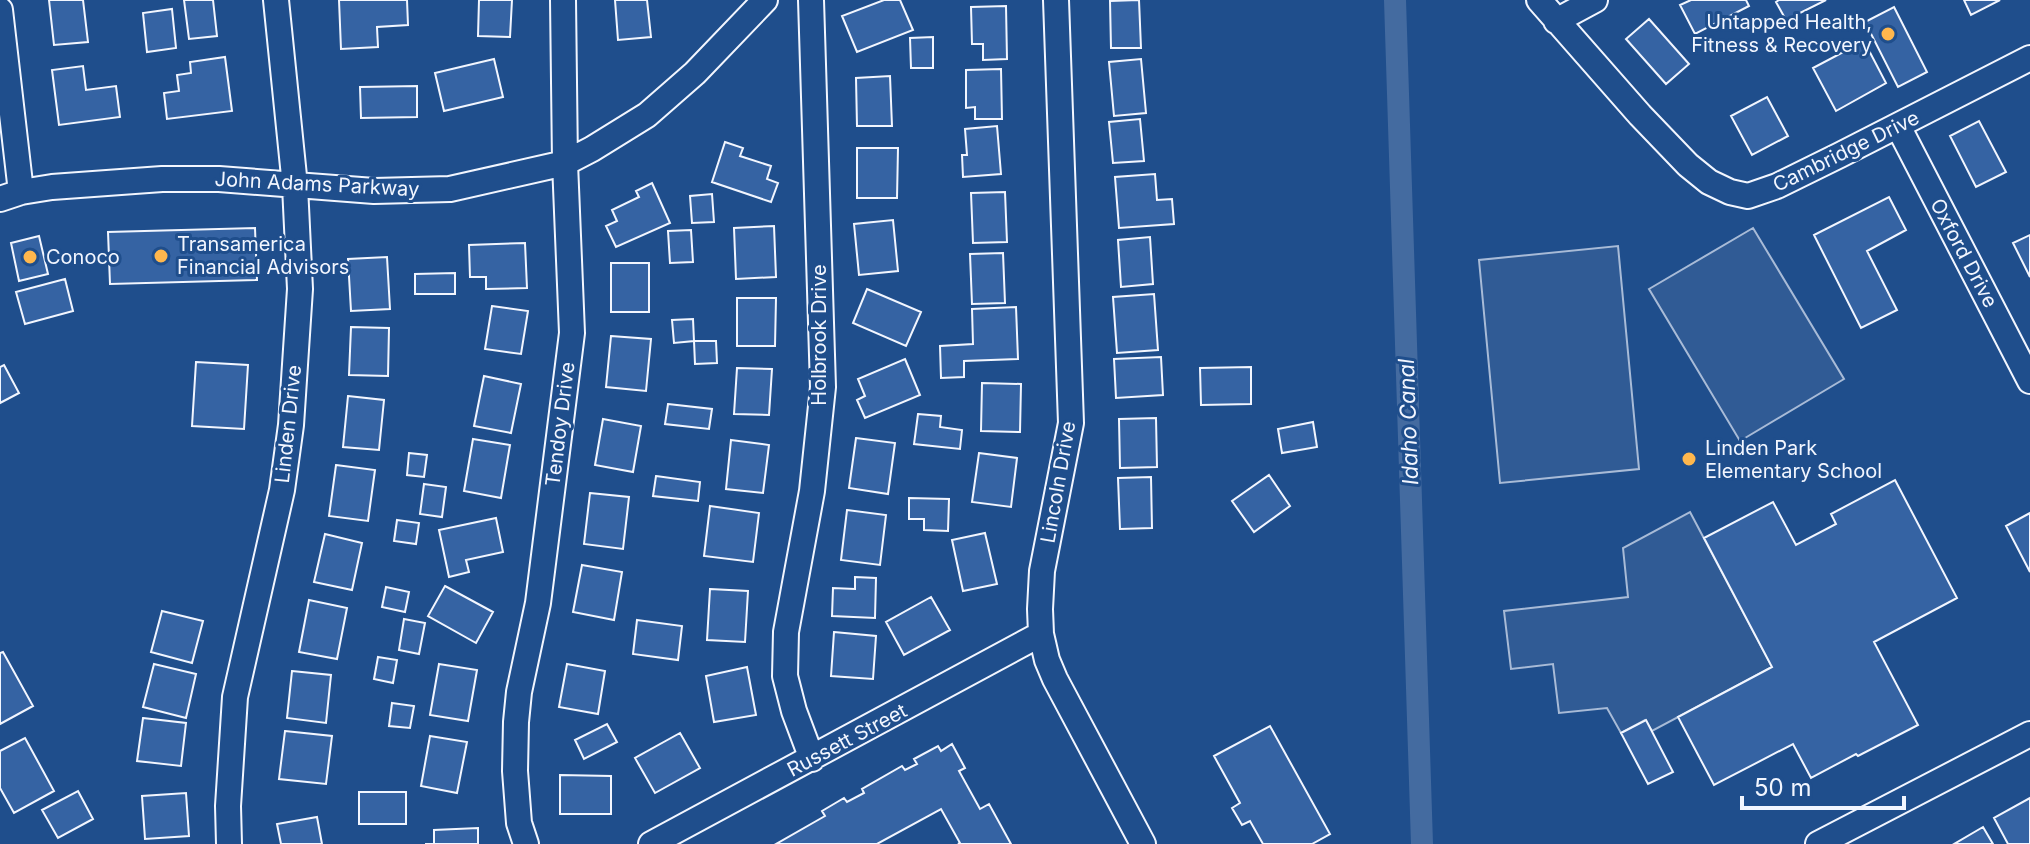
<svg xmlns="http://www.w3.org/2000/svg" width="2030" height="844" viewBox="0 0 2030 844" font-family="Inter,sans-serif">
<rect width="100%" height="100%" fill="#1f4e8c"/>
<!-- green -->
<path fill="#305b95" stroke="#a8bbd7" stroke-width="2" d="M1753 228 1844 379 1740 441 1649 289Z
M1618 246 1639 469 1500 483 1479 260Z
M1690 512 1772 667 1652 731 1645 720 1621 733 1607 708 1559 713 1553 664 1511 669 1504 611 1628 597 1623 548Z"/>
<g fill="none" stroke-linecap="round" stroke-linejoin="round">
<!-- canal -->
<path stroke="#446ba0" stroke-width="22" d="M1395 0 1422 844"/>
</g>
<!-- building -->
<path fill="#3563a3" stroke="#f2f6ff" stroke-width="2" d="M49 0H83L88 42 54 45Z
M184 0H213L217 36 189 39Z
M339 0H407L408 25 377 27 378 47 341 49Z
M479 0H512L510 37 478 36Z
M615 0H647L651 37 618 40Z
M884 0H900L913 30 857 52 842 16Z
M1139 0 1141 48H1111L1110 1Z
M1691 0H1746L1749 6 1695 34 1680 5Z
M1779 0H1826L1786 20 1776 2Z
M1964 0H2000L1971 15Z
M1006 6 1007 59 983 60V44H972L971 7Z
M1894 7 1927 72 1898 87 1865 22Z
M172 9 176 48 147 52 143 13Z
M1649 19 1689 64 1666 84 1626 39Z
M933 37V68H911L910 38Z
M1864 41 1886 83 1836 111 1813 68Z
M225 57 232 111 167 119 164 93 179 91 177 75 191 73 190 62Z
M494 59 503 97 444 111 435 73Z
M1141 59 1146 113 1114 116 1109 62Z
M83 66 86 90 116 86 120 117 59 125 52 70Z
M1001 69 1002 119H975V107L966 108V70Z
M890 76 892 126H857L856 78Z
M417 86V117L361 118 360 87Z
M1767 97 1788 136 1752 155 1731 116Z
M1140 119 1144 161 1113 163 1109 122Z
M1979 121 2006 172 1976 187 1950 136Z
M997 126 1001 174 963 177 962 155H967L965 129Z
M725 142 743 148 740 156 771 166 767 179 778 183 771 202 712 182Z
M857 148H898L897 198H857Z
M1155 174 1157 200 1172 199 1174 224 1119 228 1115 177Z
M652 183 670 223 616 247 606 226 617 221 612 210 639 197 636 191Z
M1005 192 1007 242 973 243 971 193Z
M712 194 714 222 692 223 690 196Z
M1889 197 1906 230 1867 251 1897 310 1861 328 1814 235Z
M893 220 898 271 859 275 854 224Z
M774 226 776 277 736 279 734 228Z
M255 228 257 280 110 284 108 232Z
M691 230 693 262 670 263 668 231Z
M2030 235V277L2013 243Z
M39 236 48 274 19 281 11 243Z
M1150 237 1153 284 1121 287 1118 240Z
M525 243 527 288 486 289V277H470L469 245Z
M1003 253 1005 303 972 304 970 254Z
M387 257 390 309 351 311 348 259Z
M611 263H649V312H611Z
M455 273V294H415V274Z
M65 279 73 311 25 324 16 292Z
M867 289 921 312 906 346 853 323Z
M1154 294 1158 350 1117 353 1113 297Z
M737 298H776L775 346H737Z
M492 306 528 311 521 354 485 349Z
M1016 307 1018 359 964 361V377L941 378 940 346 973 344 972 309Z
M693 319 694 341 674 343 672 320Z
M351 327 389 328 388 376 349 375Z
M611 336 651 339 646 391 606 387Z
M694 341H716L717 363 695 364Z
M1161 357 1163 395 1116 398 1114 359Z
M905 359 920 395 865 418 857 400 865 396 858 379Z
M196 362 248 365 244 429 192 426Z
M4 365 19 393 0 403V367Z
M1251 367V404L1201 405 1200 368Z
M737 368 772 369 769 415 734 414Z
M484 376 521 384 511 433 474 426Z
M982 383 1021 384 1020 432 981 431Z
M348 396 384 400 379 450 343 447Z
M668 404 712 409 709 429 665 424Z
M918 414 941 416 940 427 962 430 960 449 914 444Z
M1156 418 1157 467 1120 468 1119 419Z
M603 419 641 426 633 472 595 465Z
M1313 422 1317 447 1282 453 1278 429Z
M856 438 895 443 888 494 849 488Z
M473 439 510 445 501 498 464 491Z
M731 440 769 445 763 493 726 489Z
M409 453 427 455 424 477 407 475Z
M979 453 1017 458 1011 507 972 502Z
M336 465 375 470 368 521 329 516Z
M1269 475 1290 506 1254 532 1232 501Z
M656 476 700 482 698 501 653 496Z
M1151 477 1152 528 1120 529 1118 478Z
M1895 480 1957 598 1874 642 1918 725 1858 756 1856 754 1811 778 1793 744 1714 785 1678 717 1772 667 1704 538 1773 502 1796 545 1836 524 1831 514Z
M424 484 446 487 442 517 420 514Z
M590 493 629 497 623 549 584 544Z
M909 498 949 499 948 531 924 530V519H909Z
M710 506 759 513 753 562 704 556Z
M847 510 886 515 880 565 841 560Z
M2030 513V572L2006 526Z
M496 518 503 552 466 560 469 572 449 577 439 530Z
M397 520 419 523 416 544 394 541Z
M985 533 997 584 963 591 952 540Z
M325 534 362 543 352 590 314 582Z
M582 565 622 572 614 620 573 612Z
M855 577 876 578 875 618 832 616 833 588 855 589Z
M445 586 493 612 476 643 428 616Z
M386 587 409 592 405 612 382 607Z
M710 589 748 591 745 642 707 640Z
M931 597 950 630 904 655 886 622Z
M309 600 347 608 337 659 299 652Z
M162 611 203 621 192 663 151 652Z
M404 619 425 623 419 654 399 650Z
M637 620 682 626 678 660 633 654Z
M834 632 876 636 873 679 831 676Z
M3 652 33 706 0 724V653Z
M378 657 397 660 393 683 374 679Z
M154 664 196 674 186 718 143 707Z
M439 664 477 670 468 721 430 715Z
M567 664 605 671 598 714 559 707Z
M747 667 756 715 714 722 706 676Z
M292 671 331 675 326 723 287 718Z
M392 703 414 706 410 728 389 726Z
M143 718 186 723 181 766 137 761Z
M1646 720 1673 772 1648 784 1621 733Z
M607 724 617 742 584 759 575 740Z
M1270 726 1330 834 1312 844H1263L1250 821 1242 825 1232 808 1240 803 1214 756Z
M285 731 332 736 326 784 279 779Z
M680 733 700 768 655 793 635 758Z
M430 736 467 742 457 793 421 786Z
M25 738 54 791 14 813 0 788V751Z
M952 744 965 768 959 771 980 809 989 804 1011 844H958L960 843 941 809 877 844H776L825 816 822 811 844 798 847 802 864 793 862 789 902 766 905 770 917 764 914 759 938 746 941 751Z
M560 775 611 776V814H560Z
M78 791 93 819 58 838 42 810Z
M359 792H406V824H359Z
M186 793 189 836 145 839 142 796Z
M2030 798V844H2008L1994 818Z
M317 817 322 844H281L277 824Z
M1983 827 1993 844H1954Z
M478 828V844H425H434V830Z"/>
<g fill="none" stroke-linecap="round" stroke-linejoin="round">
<defs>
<path id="minor" d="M811 0 823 387 812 491 786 632 785 676 794 711 812 759
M1056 0 1071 423 1042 571 1040 609 1041 634 1047 660 1055 679 1143 844
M1539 0 1640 115 1688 165 1709 182 1730 192 1748 196 1777 186 1840 155 2030 58
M0 10 21 192
M1556 21 1595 0
M1898 126 2030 381
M0 199 21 192 52 187 162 179H219L374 191 450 189 565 163 592 149 647 115 695 73 765 0
M229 844 228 806 235 697 282 490 291 425 300 289 295 186 276 0
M526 844 519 823 515 771 516 722 519 692 538 603 572 333 565 163 563 0
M651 844 1041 634
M1818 844 2030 734"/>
</defs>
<!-- minor casing -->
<use href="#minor" stroke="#f2f6ff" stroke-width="28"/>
<!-- minor -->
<use href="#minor" stroke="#1f4e8c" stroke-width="24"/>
</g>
<!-- markers -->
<g fill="#ffb74d" stroke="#1f4e8c" stroke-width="3">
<circle cx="1888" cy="34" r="8"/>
<circle cx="161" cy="256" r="8"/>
<circle cx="30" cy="257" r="8"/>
<circle cx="1689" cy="459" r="8"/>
</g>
<g text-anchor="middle" stroke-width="6" stroke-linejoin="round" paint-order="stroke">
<!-- poi labels -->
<g font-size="20" fill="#f2f6ff" stroke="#1f4e8c" text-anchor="start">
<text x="1872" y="29" text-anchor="end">Untapped Health,<tspan x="1872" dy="23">Fitness &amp; Recovery</tspan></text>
<text x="177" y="251">Transamerica<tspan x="177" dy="23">Financial Advisors</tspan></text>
<text x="46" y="264">Conoco</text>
<text x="1705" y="455">Linden Park<tspan x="1705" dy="23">Elementary School</tspan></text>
</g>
<!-- street labels -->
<g font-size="20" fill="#f2f6ff" stroke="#1f4e8c">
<text transform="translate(1846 151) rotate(-26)" y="7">Cambridge Drive</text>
<text transform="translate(317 184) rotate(3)" y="7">John Adams Parkway</text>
<text transform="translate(1964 253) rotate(62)" y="7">Oxford Drive</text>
<text transform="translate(819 335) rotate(-90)" y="7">Holbrook Drive</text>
<text transform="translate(288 424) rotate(-84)" y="7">Linden Drive</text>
<text transform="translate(560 424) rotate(-83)" y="7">Tendoy Drive</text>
<text transform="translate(1058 482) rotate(-80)" y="7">Lincoln Drive</text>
<text transform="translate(847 740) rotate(-28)" y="7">Russett Street</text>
</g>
<!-- water labels -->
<g font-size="22" font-style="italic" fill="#f2f6ff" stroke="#1f4e8c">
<text transform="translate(1408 422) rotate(-92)" y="8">Idaho Canal</text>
</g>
</g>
<!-- scale -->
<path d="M1742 796v12h162v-12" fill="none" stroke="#f2f6ff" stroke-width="4"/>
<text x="1754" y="796" font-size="24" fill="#f2f6ff" stroke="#1f4e8c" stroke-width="6" paint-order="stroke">50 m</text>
</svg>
